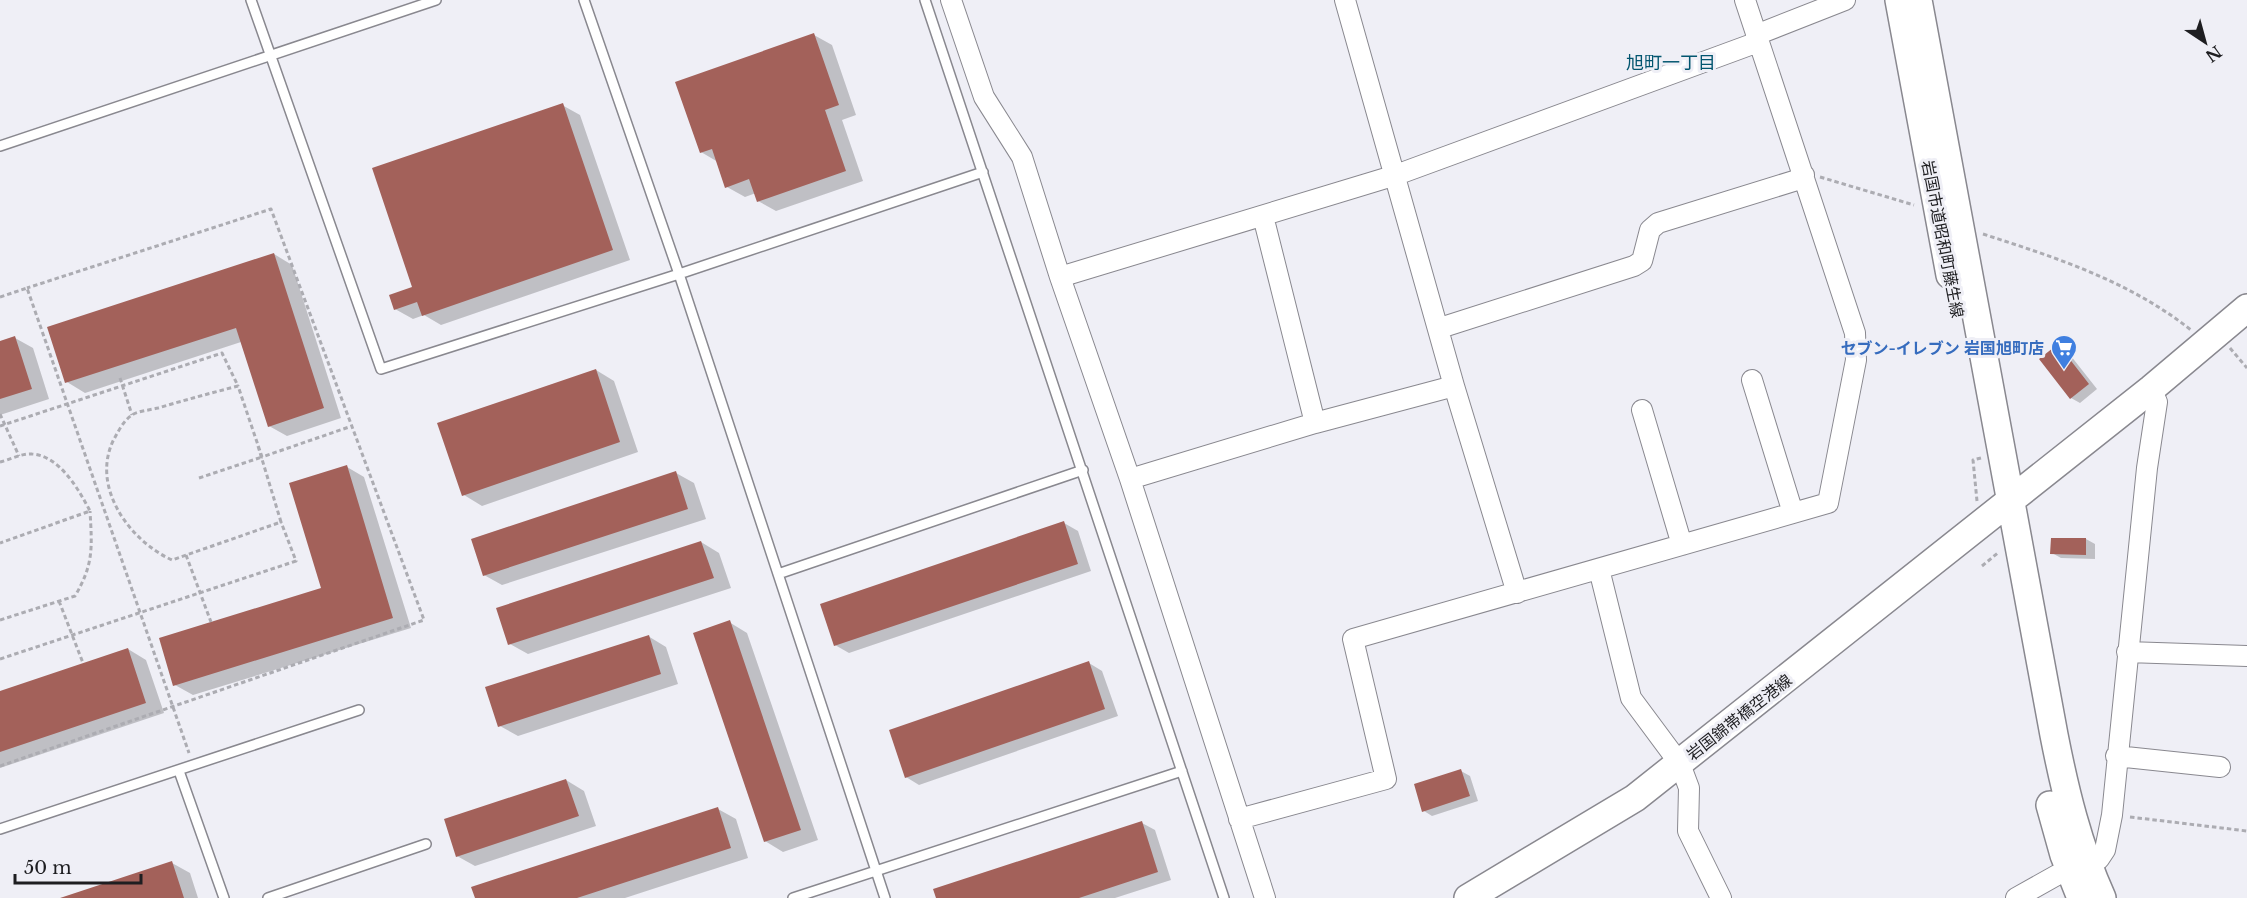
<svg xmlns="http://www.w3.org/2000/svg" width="2247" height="898" viewBox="0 0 2247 898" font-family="'Libre Baskerville','Noto Sans JP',serif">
<rect width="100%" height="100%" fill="#efeff6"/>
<!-- shadow -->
<path fill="#0003" d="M814 35 832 45 856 115 842 120 863 181 776 211 758 201 756 193 745 197 727 187 718 162 701 152Z
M562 105 580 115 630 260 441 325 424 315 413 319 395 309Z
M274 254 292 265 341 418 287 436 269 426 241 342 85 393 67 382Z
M15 338 33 348 49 399 0 415V343Z
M2058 346 2067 351 2097 389 2080 403 2071 398Z
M596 370 614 381 638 452 482 506 464 495Z
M347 467 364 477 411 628 193 695 175 685 323 589Z
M676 473 694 483 706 519 502 585 484 575Z
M1064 523 1078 531 1091 571 849 653 835 645Z
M2052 539H2086L2095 544V559L2061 558 2052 553Z
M701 542 719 553 731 588 528 654 510 644Z
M729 622 747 633 818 840 783 852 765 841Z
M648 636 666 647 678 684 518 736 500 726Z
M128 649 146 660 164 713 0 768V692Z
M1089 663 1102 671 1118 716 919 785 906 777Z
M1461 771 1470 776 1478 801 1432 816 1424 811Z
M566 780 584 791 596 826 475 866 457 856Z
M718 809 736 819 748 858 625 898H476Z
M1142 823 1155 830 1171 880 1115 898H937Z
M172 863 190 873 198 898H64Z"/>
<!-- building -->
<path fill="#a3615a" d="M814 33 839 105 825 110 846 171 757 202 749 179 725 188 712 149 700 153 675 82Z
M563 103 613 250 422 316 417 302 394 310 389 295 412 287 372 168Z
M274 253 324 408 268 427 236 328 65 383 47 327Z
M15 336 32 389 0 399V341Z
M2058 344 2089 384 2070 399 2039 359Z
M596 369 620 442 462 496 437 423Z
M347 465 393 618 173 686 159 638 321 588 289 483Z
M676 471 688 509 483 576 471 539Z
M1064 521 1078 564 834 646 820 604Z
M2051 538H2086V555L2050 554Z
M701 541 714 578 508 645 496 608Z
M730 620 801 830 764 842 693 633Z
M649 635 661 674 498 727 485 687Z
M128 648 146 703 0 752V691Z
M1089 661 1105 709 905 778 889 730Z
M1461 769 1470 796 1422 812 1414 784Z
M566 779 579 816 456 857 444 819Z
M718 807 731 848 577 898H475L471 887Z
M1142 821 1158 872 1079 898H936L933 889Z
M172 861 184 898H60Z"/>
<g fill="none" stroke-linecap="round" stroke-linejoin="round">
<defs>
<path id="lane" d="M251 0 381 369 679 274 983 172
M584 0 679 274 885 898
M925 0 1224 898
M0 146 436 0
M778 574 1083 470
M179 771 224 898
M0 829 359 710
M268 898 426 844
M793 898 1182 771"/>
<path id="street" d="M951 0 984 97 1022 157 1060 277
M1345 0 1454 386 1517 593
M1756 35 1845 0
M1263 216 1315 423
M1440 328 1634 266 1642 261 1650 230 1658 223 1797 180 1804 175
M1752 380 1793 513
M1642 410 1682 545
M1130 479 1315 423 1454 386
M1599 569 1631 698 1680 764 1689 788 1688 831 1721 898
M2127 652 2247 656
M2116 756 2220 767
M1239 819 1386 779 1353 639 1828 503 1856 360 1855 333 1745 0
M1265 898 1130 479 1060 277 1396 175 1758 42
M2016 898 2057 875 2099 859 2105 850 2112 815 2147 468 2157 402 2151 389"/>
<path id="secondary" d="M1899 0 1950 275
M1918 0 2054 735C2065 791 2078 845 2102 898
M2050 805 2064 855 2081 898
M1468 898 1635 798 2151 389 2247 308"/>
</defs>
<!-- lane casing -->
<use href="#lane" stroke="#89888f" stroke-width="12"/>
<!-- street casing -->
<use href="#street" stroke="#89888f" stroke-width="22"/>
<!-- secondary casing -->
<use href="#secondary" stroke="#89888f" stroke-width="30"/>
<!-- path -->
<path stroke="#acacb2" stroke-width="3" stroke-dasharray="4.5 3" stroke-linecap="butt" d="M1820 177 1914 205
M1983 234C2057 258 2129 281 2191 330
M0 297 27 288 189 753
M2230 348 2247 368
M120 378 132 415
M0 414 19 456
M0 426 222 353 238 386
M258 446 281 522 172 560C130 541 91 488 113 441 118 432 123 421 132 415 138 411 150 410 158 408 185 400 211 393 238 386L262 457 352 426
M0 462C9 460 22 453 32 454 60 456 79 490 90 511L0 543
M199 478 262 457
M1977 501 1973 460 1981 458
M186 555 211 622
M1982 566 1999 552
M59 601 83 663
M0 620 75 596C94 564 92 547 90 511
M0 659 296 561 281 522
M0 766 424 620 271 209 27 288
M2130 817 2247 831"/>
<!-- lane -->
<use href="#lane" stroke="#fff" stroke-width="9"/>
<!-- street -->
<use href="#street" stroke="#fff" stroke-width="20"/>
<!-- secondary -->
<use href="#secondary" stroke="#fff" stroke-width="27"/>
</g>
<!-- icons -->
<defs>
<symbol id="supermarket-pin" viewBox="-11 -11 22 30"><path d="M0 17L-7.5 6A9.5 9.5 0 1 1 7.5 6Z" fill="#3f7fe0" stroke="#efeff6"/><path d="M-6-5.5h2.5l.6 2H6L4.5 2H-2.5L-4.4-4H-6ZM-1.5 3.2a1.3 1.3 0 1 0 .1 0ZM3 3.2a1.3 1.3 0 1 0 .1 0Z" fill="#fff"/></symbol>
</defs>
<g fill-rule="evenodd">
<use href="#supermarket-pin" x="2049" y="333" width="30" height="40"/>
</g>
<g text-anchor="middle" stroke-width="6" stroke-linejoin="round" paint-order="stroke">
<!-- street labels -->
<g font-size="16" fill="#1e1e21" stroke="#efeff6">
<text transform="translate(1943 239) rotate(79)" y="6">岩国市道昭和町藤生線</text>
<text transform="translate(1739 717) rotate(-38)" y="6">岩国錦帯橋空港線</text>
</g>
<!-- shop labels -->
<g font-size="16" font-weight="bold" fill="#366cbe" stroke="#efeff6" text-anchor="end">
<text x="2044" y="354">セブン-イレブン 岩国旭町店</text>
</g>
<!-- neighbourhood labels -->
<g font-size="18" fill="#02556f" stroke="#efeff6">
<text x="1671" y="69">旭町一丁目</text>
</g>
</g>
<!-- north arrow -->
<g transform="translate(2205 42) rotate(144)" stroke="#efeff6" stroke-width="4.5" paint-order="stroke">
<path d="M0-4.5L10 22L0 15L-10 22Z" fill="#1e1e21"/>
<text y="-9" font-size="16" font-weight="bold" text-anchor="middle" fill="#1e1e21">N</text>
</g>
<!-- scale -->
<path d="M15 874v9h126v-9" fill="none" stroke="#1e1e21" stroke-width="3"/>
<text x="24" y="874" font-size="18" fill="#1e1e21" stroke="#efeff6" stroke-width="4.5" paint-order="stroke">50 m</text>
</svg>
